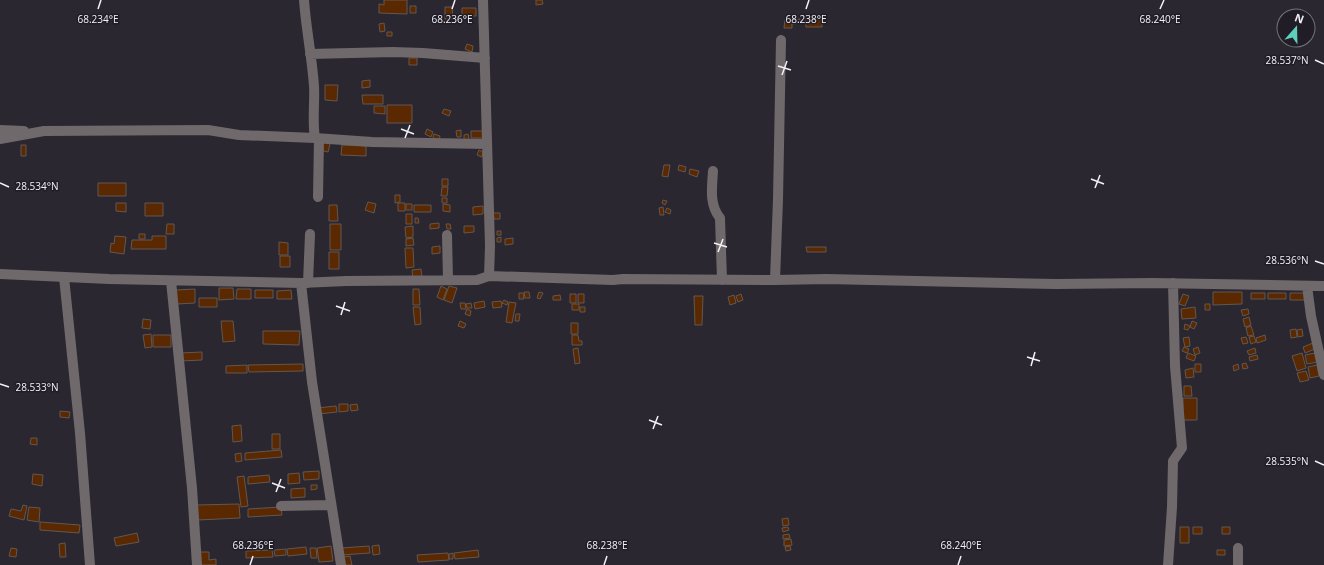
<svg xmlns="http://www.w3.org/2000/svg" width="1324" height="565" viewBox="0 0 1324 565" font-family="'Open Sans',sans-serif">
<rect width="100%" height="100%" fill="#2a2730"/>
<!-- building -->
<path fill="#5b2901" stroke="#625750" d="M384 0H407V14L379 13V4L384 5Z
M536 0H542L543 4 536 5Z
M410 6H416V13H410Z
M445 7H452L453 19H445Z
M462 8H476V16H462Z
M785 19H792V28H784Z
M800 19V23L793 24V20Z
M822 19V27H806L805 20Z
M384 23 385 31 380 32 379 24Z
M387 32H392V36H387Z
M467 44 473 46 472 52 465 49Z
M409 58H417V65H409Z
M370 80V87L362 88V81Z
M325 85H338L337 101 325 100Z
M362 95H383V104H363Z
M387 105H412V123H387Z
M374 106H385V114L374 113Z
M444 109 451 111 449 116 442 113Z
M427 129 433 132 431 137 425 134Z
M461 130V137H457L456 131Z
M471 131H483V138H471Z
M434 134 440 136 439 140 433 138Z
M468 134 469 140H464V135Z
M322 142 330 144 328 152 320 150Z
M21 145H26V156H21Z
M342 145 366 146V156L341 155Z
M479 150 483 152 482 157 477 155Z
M664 165H670L668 177 662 176Z
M679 165 686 167 685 172 678 170Z
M690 169 699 171 697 177 689 174Z
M442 179H448V186H442Z
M98 183H126V196H98Z
M442 187H448L447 196H441Z
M395 195H400V202L395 203Z
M442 198H447V203H442Z
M663 200 667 201 665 205 662 203Z
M368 202 376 204 374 213 365 210Z
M116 203H126V212L116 211Z
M145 203H163V216H145Z
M398 203H405V211H398Z
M406 204H412V210H406Z
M443 204 450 205V212L443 211Z
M329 205H337L338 221H329Z
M414 205H431V212H414Z
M483 206V214L473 215V207Z
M663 207 664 215H660L659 208Z
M667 208 671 210 670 214 665 212Z
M493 213H500V219H494Z
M406 214H412V224H406Z
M415 218H418L419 223H415Z
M439 223V228L430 229V224Z
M167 224H174V234H166Z
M330 224H341V250H330Z
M446 224H450L451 229H447Z
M413 226V237L406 238 405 227Z
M464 226H474V232L464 233Z
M497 231H501V235H497Z
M139 234H145V239H139Z
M115 236 126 237 124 254 110 252 111 243 114 244Z
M152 236H166V249H131L132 240H152Z
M501 237V242H497V238Z
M413 238 414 245 406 246V239Z
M513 238V244L505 245V239Z
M279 242 288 243V255H279Z
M440 246V253L432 254V247Z
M806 247H826V252H807Z
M405 248H413L414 267 406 268Z
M329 252H339V269H329Z
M280 256H290V267H280Z
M421 269 422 278 413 279 412 270Z
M441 286 447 289 443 300 437 297Z
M449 286 457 288 452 303 444 300Z
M219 288H233L234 299 219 300Z
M195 289V303L177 304 176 290Z
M237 289H251V299H236Z
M413 289H419L420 305H413Z
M255 290H273V298H255Z
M291 290 292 299H277V291Z
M524 292H529L530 298H525Z
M539 292 543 293 540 299 537 298Z
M1213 292H1242V304L1213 305Z
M519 293H523L524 299H519Z
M1251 293H1265V299H1251Z
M1268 293H1286V299H1268Z
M1290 293H1305V300H1290Z
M570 294H576V303H570Z
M578 294H584V303H578Z
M741 294 743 300 738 302 736 296Z
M1183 294 1189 296 1185 306 1179 304Z
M560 295 561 300H553V296Z
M734 295 736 303 730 305 728 297Z
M694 296H703L702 325H695Z
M199 298H217V307H199Z
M504 300 508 302 507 305 502 303Z
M484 301 485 307 475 309 474 303Z
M501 301 502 307 493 308 492 302Z
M509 302 516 303 512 323 506 322Z
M460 303H465L466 309H461Z
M471 303 472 308H467L466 304Z
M572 304H579V310H572Z
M1205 304H1210V310H1205Z
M413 307H420L421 324 415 325Z
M580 307H585V312H580Z
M1195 307 1196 318 1182 319 1181 309Z
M467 309 471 311 470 316 465 314Z
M1248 309 1249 314 1243 316 1241 310Z
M516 314H520L519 321H515Z
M1249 317 1251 325 1245 327 1243 319Z
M143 319 151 320 150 329 142 328Z
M221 321H233L235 341 223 342Z
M460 321 466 324 464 328 458 326Z
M1192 321 1197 323 1194 329 1190 327Z
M571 323H578V334H571Z
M1185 324 1190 326 1188 330 1184 329Z
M1251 326 1254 335 1248 336 1246 328Z
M1296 329 1297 337 1291 338 1290 330Z
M1302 329 1303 336 1298 337 1297 330Z
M263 331H300L299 345 263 344Z
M151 334 152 347 145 348 143 335Z
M153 335H171V347H153Z
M572 335H578L579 341H582V345H572Z
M1265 335 1266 340 1257 343 1256 338Z
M1254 336 1256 342 1251 344 1249 337Z
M1189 337 1190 346 1185 347 1183 338Z
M1246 337 1248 343 1243 344 1241 338Z
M1313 343 1315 349 1305 353 1303 347Z
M1184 347 1189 349 1187 353 1182 351Z
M1198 347 1200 353 1195 355 1193 349Z
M578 348 580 363 575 364 573 349Z
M1255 348 1256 353 1249 355 1247 351Z
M202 352V360L181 361V353Z
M1188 353 1196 356 1194 361 1186 358Z
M1302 353 1306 368 1297 371 1292 356Z
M1315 353 1318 362 1307 364 1305 355Z
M1257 355 1258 359 1250 361 1249 357Z
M1246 363 1248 368 1243 369 1242 364Z
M303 364V371L249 372 248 365Z
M1195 364H1201V372H1195Z
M1238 364 1239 369 1234 371 1233 366Z
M247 365V373H226V366Z
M1317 365 1319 376 1310 378 1308 367Z
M1193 368 1194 377 1186 378 1185 370Z
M1306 371 1309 380 1300 382 1297 373Z
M1184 386H1191L1192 396H1184Z
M1183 398H1197V420H1183Z
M339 404H348V411L339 412Z
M357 404 358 410 351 411 350 405Z
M336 406 337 412 318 414 317 408Z
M60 411 70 412 69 418 60 417Z
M241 425 242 441 233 442 232 426Z
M272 434H280V449H272Z
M31 438H37V445L30 444Z
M281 450 282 457 245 460V453Z
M241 453 242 461 236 462 235 454Z
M319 471V479L304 480 303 472Z
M299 473 300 483 288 484V474Z
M33 474 43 475 42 486 32 484Z
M269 475 270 482 248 484V477Z
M244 476 248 506 241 507 237 477Z
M311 485H317V489L311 490Z
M305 488V497L291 498V489Z
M239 504 240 518 198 520 197 505Z
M23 505 27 506 24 520 9 516 11 509 21 511Z
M29 507 40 508 39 522 27 520Z
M281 507 282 515 248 517V509Z
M788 518 789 525 783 526 782 519Z
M40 522 80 525 79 533 40 530Z
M788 527 789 530 783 532 782 528Z
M1180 527H1189V543H1180Z
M1193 527H1202V534H1193Z
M1222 527H1230V534H1222Z
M137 533 139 542 116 546 114 538Z
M789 534 790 538 783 539V535Z
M791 539 792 545 784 546V540Z
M65 543 66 557H60L59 544Z
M379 545 380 554 373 555 372 546Z
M331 546 333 561 319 562 317 548Z
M369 546 370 553 342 555V548Z
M790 546 791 550 786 551 785 547Z
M306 547 307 554 288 556 287 549Z
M11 548 17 549 16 557 9 556Z
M310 548H316L317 558H311Z
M286 549V555L275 556 274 550Z
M272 550 273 557 246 558V551Z
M478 550 479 557 455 559 454 553Z
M1217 550H1225V555H1217Z
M200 552H209V560L216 559V565H201Z
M448 553 449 560 418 562 417 555Z
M453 553V559H449V554Z
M350 556 352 565H344L343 557Z"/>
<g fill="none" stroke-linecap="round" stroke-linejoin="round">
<!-- minor -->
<path stroke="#6f696c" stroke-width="10" d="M304 0C306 29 312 57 314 86 315 103 312 121 315 138L372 142 487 144
M483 0 490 246 489 276
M310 54 393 52 423 53 485 58
M0 130 24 131
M0 139 44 131 208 130 239 135 315 138
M713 171C712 187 709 205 720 218L722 280
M318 197 319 138
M447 235 448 280
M0 274 109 279 301 283 346 281 477 280 489 276 613 280 623 279 775 280 826 279 1056 284 1153 283 1324 286
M64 277 80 433 90 565
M775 280 778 199 781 40
M171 281 192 488 197 565
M301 283 312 382 341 565
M308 283 310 234
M1307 286 1311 316 1324 375
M281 506 331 505
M1168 565 1172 507 1173 461 1182 448 1175 366 1173 283
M1238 565V548"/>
</g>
<!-- ticks -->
<path fill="none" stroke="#f3f1f8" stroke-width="1.5" d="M98 9 101 0M452 9 455 0M806 9 809 0M1160 9 1164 0M1315 60 1324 64M778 66 791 70M782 75 787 61M401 129 414 134M405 138 410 125M1091 179 1104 184M0 183 9 187M1095 188 1100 175M714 243 727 247M718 252 723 239M1315 261 1324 264M336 306 350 311M341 315 345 302M1027 357 1040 361M1031 366 1035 352M0 384 9 387M649 420 662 425M653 429 658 416M1315 461 1324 465M272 483 285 488M276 492 281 479M250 565 253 556M604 565 607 556M958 565 961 556"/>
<g font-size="10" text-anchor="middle" fill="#f3f1f8" stroke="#201d26" stroke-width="3" stroke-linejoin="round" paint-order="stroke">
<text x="98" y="23">68.234°E</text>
<text x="452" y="23">68.236°E</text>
<text x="806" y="23">68.238°E</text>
<text x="1160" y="23">68.240°E</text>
<text x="1287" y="64">28.537°N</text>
<text x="37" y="190">28.534°N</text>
<text x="1287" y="264">28.536°N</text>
<text x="37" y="391">28.533°N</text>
<text x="1287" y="465">28.535°N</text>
<text x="253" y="549">68.236°E</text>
<text x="607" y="549">68.238°E</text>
<text x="961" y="549">68.240°E</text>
</g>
<!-- north arrow -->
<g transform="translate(1296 28) rotate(20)"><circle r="19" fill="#201d26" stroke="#74727a"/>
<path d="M0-3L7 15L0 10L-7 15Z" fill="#5cceba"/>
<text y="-6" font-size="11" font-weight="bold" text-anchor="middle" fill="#f3f1f8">N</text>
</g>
</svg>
